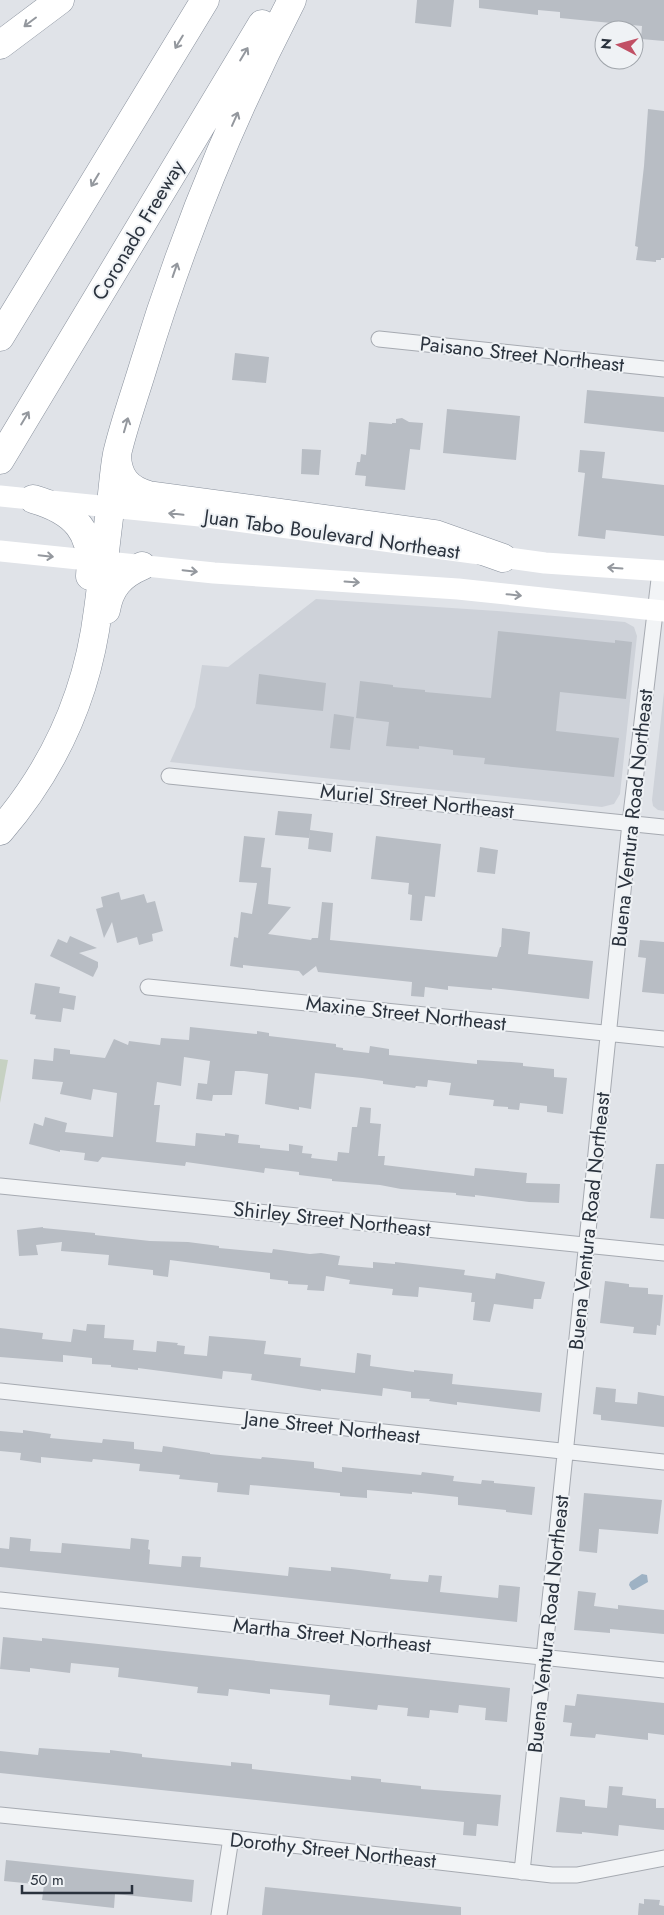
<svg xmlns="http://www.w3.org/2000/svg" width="664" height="1915" viewBox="0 0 664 1915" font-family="Jost,sans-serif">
<rect width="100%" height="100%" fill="#e0e3e8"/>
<!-- built -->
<path fill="#ced2d9" d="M316 599 497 611 625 622 634 627 637 636 620 794 614 804 602 807 170 762 195 707 202 665 228 667Z
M664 692V811L658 810 653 806 652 800Z"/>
<!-- green -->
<path fill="#c6d1c2" d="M0 1059 8 1060 0 1103Z"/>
<!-- water -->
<path fill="#9eb2c4" d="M642 1574 647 1575 648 1582 634 1590H632L629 1585 630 1582Z"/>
<!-- building -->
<path fill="#b8bdc4" d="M417 0H454L451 27 415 23Z
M479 0H664V41L641 39 642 26 560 18V12L538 10V15L479 8Z
M648 109 664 111V258H661V260H656V262L636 260 638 247 635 246 644 166Z
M235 353 269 357 266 383 232 380Z
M587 390 664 397V432L584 423Z
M447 409 520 416 516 460 443 453Z
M402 418 409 422 423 423 420 450 410 449 405 490 365 486 366 476 355 475 357 462H360L361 454 366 455 369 422 392 424V423H396V419Z
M302 449 321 450 319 475 301 474Z
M580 450 605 452 602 478 664 485V536L606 530 605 539 578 536 585 473 578 472Z
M498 631 615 643V640L632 642 626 699 560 692 556 731 619 738 614 777 484 764 485 758 453 755V750L419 746V749L386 746 389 722 356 718 360 681 393 685V687L425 690V692L491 698Z
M259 674 326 683 323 711 256 704Z
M334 714 354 717 350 750 330 748Z
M278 811 312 814 309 838 275 835Z
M310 830 333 833 331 852 308 849Z
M244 836 265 838 261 867 271 868 268 904 291 907 268 934 311 940 312 938H318L322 902 333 903 330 940 497 957 500 947H501L502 928 530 932 528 954 593 961 589 999 492 988V990L448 986V990L425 987 424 997 411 996 412 982 318 972 316 966 303 976 299 971 243 965V968L230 966 234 937 238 938 241 912 252 914 257 883 239 882Z
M376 836 441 844 435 897 425 896 422 921 410 920 412 895 408 894 409 883 371 879Z
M480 847 498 850 495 874 477 872Z
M119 892 121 900 144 894 147 903 155 901 163 931 152 934 153 941 139 945 137 937 117 943 112 922 104 938 96 909 103 907 101 897Z
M70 936 97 948 79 953 98 962V967L93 977 50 956 58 939 67 943Z
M640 940 664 942V994L642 992 646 958 638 957Z
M35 983 60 987 59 993 76 996 74 1010 63 1008 61 1022 35 1019 36 1015 30 1014Z
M190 1027 257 1034V1031L269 1033V1036L336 1044V1047L343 1048V1050L369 1053 370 1046 389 1049V1055L477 1064V1060L511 1062 523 1063V1066L554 1069V1077L567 1078 563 1114 547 1112V1106L520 1103 519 1110 508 1109V1107L493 1106 494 1100 449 1095 451 1083 428 1080 427 1087 416 1086 415 1088 383 1084V1081L362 1078 315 1073 311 1109 299 1107V1110L265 1104 268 1074 244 1071H235L232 1095H213L212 1101 196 1099 198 1083 207 1084 210 1061 184 1057 181 1086 157 1082 154 1105H160L156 1142 195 1146 196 1133 225 1136V1133L239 1135 238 1143 260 1145V1148L289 1151V1144L303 1146 302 1153 312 1154 311 1158 337 1161 338 1152 349 1153 352 1127H357L360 1107 371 1108 370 1123 381 1124 378 1156H385L384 1165 474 1176 475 1168 527 1173 526 1183 560 1184 559 1203 529 1202 475 1195V1197L456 1195V1193L401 1189 380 1185 332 1181V1179L299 1175V1172L265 1168 264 1173 186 1162 185 1166 102 1157 98 1162 84 1160 85 1153 60 1150V1152L29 1144 34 1123 43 1126 45 1117 67 1123 65 1132 113 1137 117 1093 93 1089 91 1100 60 1094 63 1082 32 1079 34 1059 53 1061 54 1048 70 1050V1054L105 1058 114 1039 128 1045 129 1041 160 1045 161 1038 189 1040Z
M656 1164H664V1219L650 1218Z
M43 1227V1228L95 1233V1235L150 1241 188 1242 219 1246V1248L272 1253 273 1249 310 1254 321 1253 340 1256 338 1265 373 1268V1262L395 1264V1262L465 1270 464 1275 495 1279 496 1273 545 1282 541 1299H534L533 1309 494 1304 490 1322 473 1320 475 1302H471L472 1293 419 1287 418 1297 392 1295 393 1289 349 1284 350 1280 326 1276 324 1291 307 1290 308 1285 288 1284V1281L270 1279V1273L170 1260 168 1277 153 1275V1270L108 1265 109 1255 61 1251 62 1242 36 1245 38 1255 19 1256 17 1230Z
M605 1281 629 1284V1287L648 1288V1294L663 1295 660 1326 657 1325 656 1335 633 1333 634 1327 600 1323Z
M87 1324 105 1325 104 1338 134 1340 133 1350 156 1352 157 1341 178 1343 177 1345 185 1346 184 1354 207 1356 209 1336 266 1341 264 1354 301 1358 300 1366 355 1373 357 1353 371 1355 370 1366 414 1372V1370L453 1374 452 1384 542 1393 540 1412 457 1402V1405L429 1401 430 1399 411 1398V1392L383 1388 382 1396 321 1389V1391L251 1380 252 1374 223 1371 222 1379 138 1368V1370L111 1367V1365L92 1364V1358L63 1355V1362L0 1357V1328L43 1333 42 1339 71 1342 73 1329 86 1331Z
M596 1387 616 1389 615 1402 637 1404 638 1392 664 1396V1427L601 1420V1415L593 1414Z
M23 1430 51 1434 50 1438 102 1443 103 1439 134 1442V1449L162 1452 163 1446 210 1453V1454L261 1459 262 1457 314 1462V1468L342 1472V1467L421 1475 422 1472 454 1476 453 1481 481 1484 482 1480 494 1481V1483L535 1487 532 1515 506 1512V1510L458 1505V1497L412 1492V1494L367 1490V1498L340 1496V1493L250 1485 249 1495 217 1492 218 1483 179 1479 180 1475 139 1471 140 1464 93 1459 92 1462 41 1457V1463L20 1460 21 1453 0 1451V1431L23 1433Z
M584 1493 662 1500 658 1534 599 1529 597 1553 579 1551Z
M10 1537 31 1539 30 1551 61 1553 62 1543 130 1549 131 1538 149 1540 148 1549 150 1550 149 1564 181 1567 182 1556 201 1557 200 1567 288 1576 289 1567 331 1571V1567L351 1569 391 1574 390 1579 428 1582 429 1575 442 1576 440 1592 498 1598 499 1585 520 1587 517 1622 0 1567V1548L9 1549Z
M578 1591 596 1593 594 1606 618 1609V1605L664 1610V1634L610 1629V1633L574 1630Z
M3 1637 42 1641V1638L510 1688 507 1722 485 1720 486 1708 459 1705 458 1713 430 1710 429 1718 407 1716 408 1708 378 1705 377 1710 329 1705 330 1695 270 1689V1694L229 1689 228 1696 197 1693 198 1687 118 1677 119 1668 71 1663 70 1673 30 1668V1672L0 1669Z
M577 1694 664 1703V1735L648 1733V1740L596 1734 595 1738 570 1736 572 1723 563 1722 565 1705 575 1706Z
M39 1748 110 1753V1750L142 1754V1757L231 1766V1762L252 1764V1769L351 1780V1776L381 1779V1782L421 1786V1789L501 1795 498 1826 477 1824 476 1836 463 1835 464 1822 0 1773V1751L38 1755Z
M609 1786 623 1787 622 1795 656 1799V1808H664V1830L619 1825 618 1836 582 1832V1834L556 1832 560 1797 585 1800V1806L607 1808Z
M6 1860 194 1880 192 1902 115 1894 114 1908 42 1900 44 1885 4 1881Z
M265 1887 461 1907V1915H262Z
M644 1899 660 1900 659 1905 664 1906V1915H638L639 1903 644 1904Z"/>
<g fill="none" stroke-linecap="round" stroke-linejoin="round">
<defs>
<path id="minor" d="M379 339 664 369
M169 776 664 827
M148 987 664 1039
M0 1186 664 1253
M0 1391 664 1462
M0 1600 664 1670
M0 1815 231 1838 552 1875H577L664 1858
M522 1872 630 823 660 571
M219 1915 231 1838"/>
<path id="motorway" d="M0 45 60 0
M0 337 205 0
M117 456C118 478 128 489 148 495L435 534 503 558
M0 460 262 24
M33 499C75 511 94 532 90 576
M106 610C110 587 121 575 142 566
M0 831C55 767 88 693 98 610 103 574 106 538 111 503 113 487 114 470 117 454 124 424 135 394 144 364 182 239 232 116 292 0"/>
</defs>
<!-- minor casing -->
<use href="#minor" stroke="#a6aab1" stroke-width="17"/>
<!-- motorway casing -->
<use href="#motorway" stroke="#89919d" stroke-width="29"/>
<!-- minor -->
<use href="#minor" stroke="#f2f4f6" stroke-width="15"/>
<!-- secondary -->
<path stroke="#fff" stroke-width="21" d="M0 496 200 516 545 563 664 571
M0 551 214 573 458 589 664 611"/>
<!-- motorway -->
<use href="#motorway" stroke="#fff" stroke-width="28"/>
</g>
<!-- one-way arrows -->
<defs><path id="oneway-shaft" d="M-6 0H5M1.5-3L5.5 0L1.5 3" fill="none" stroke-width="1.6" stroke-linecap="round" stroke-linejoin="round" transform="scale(1.25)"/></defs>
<g stroke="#94989e">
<use href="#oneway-shaft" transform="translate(30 22) rotate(143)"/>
<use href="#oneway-shaft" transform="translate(179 42) rotate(121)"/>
<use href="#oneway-shaft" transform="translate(244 54) rotate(-59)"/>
<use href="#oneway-shaft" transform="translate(235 119) rotate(-66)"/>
<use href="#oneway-shaft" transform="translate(95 180) rotate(121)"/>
<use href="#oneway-shaft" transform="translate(175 270) rotate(-71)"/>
<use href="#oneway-shaft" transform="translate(25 418) rotate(-59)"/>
<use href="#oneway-shaft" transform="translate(126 425) rotate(-74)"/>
<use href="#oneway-shaft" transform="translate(176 514) rotate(-174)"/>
<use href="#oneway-shaft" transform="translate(46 556) rotate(6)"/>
<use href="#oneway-shaft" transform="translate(615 568) rotate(-176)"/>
<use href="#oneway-shaft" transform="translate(190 571) rotate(6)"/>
<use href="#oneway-shaft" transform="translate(352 582) rotate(4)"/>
<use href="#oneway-shaft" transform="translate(514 595) rotate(6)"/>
</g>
<g text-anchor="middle" stroke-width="4" stroke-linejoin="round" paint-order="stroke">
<!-- street labels -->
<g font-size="20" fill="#2a323d" stroke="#eff2f5">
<text transform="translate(138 230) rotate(-59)" y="7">Coronado Freeway</text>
<text transform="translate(522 354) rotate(6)" y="7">Paisano Street Northeast</text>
<text transform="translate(332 534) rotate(8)" y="7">Juan Tabo Boulevard Northeast</text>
<text transform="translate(417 801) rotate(6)" y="7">Muriel Street Northeast</text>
<text transform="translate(632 818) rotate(-84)" y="7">Buena Ventura Road Northeast</text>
<text transform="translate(406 1013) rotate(6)" y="7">Maxine Street Northeast</text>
<text transform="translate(332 1219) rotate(6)" y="7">Shirley Street Northeast</text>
<text transform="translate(589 1221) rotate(-84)" y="7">Buena Ventura Road Northeast</text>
<text transform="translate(332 1427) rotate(6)" y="7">Jane Street Northeast</text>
<text transform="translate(548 1624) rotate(-84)" y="7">Buena Ventura Road Northeast</text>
<text transform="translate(332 1635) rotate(6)" y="7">Martha Street Northeast</text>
<text transform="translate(333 1850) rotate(6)" y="7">Dorothy Street Northeast</text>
</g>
</g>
<!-- north arrow -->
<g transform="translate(619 45) rotate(276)"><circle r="24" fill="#eff2f5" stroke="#a0a5ab"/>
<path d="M0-4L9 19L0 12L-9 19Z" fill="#c15065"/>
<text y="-8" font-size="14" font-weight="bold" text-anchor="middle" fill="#2a323d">N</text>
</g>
<!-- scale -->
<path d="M22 1885v8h110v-8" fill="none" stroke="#2a323d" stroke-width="2.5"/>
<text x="30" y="1885" font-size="15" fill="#2a323d" stroke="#eff2f5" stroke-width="4" paint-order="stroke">50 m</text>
</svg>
